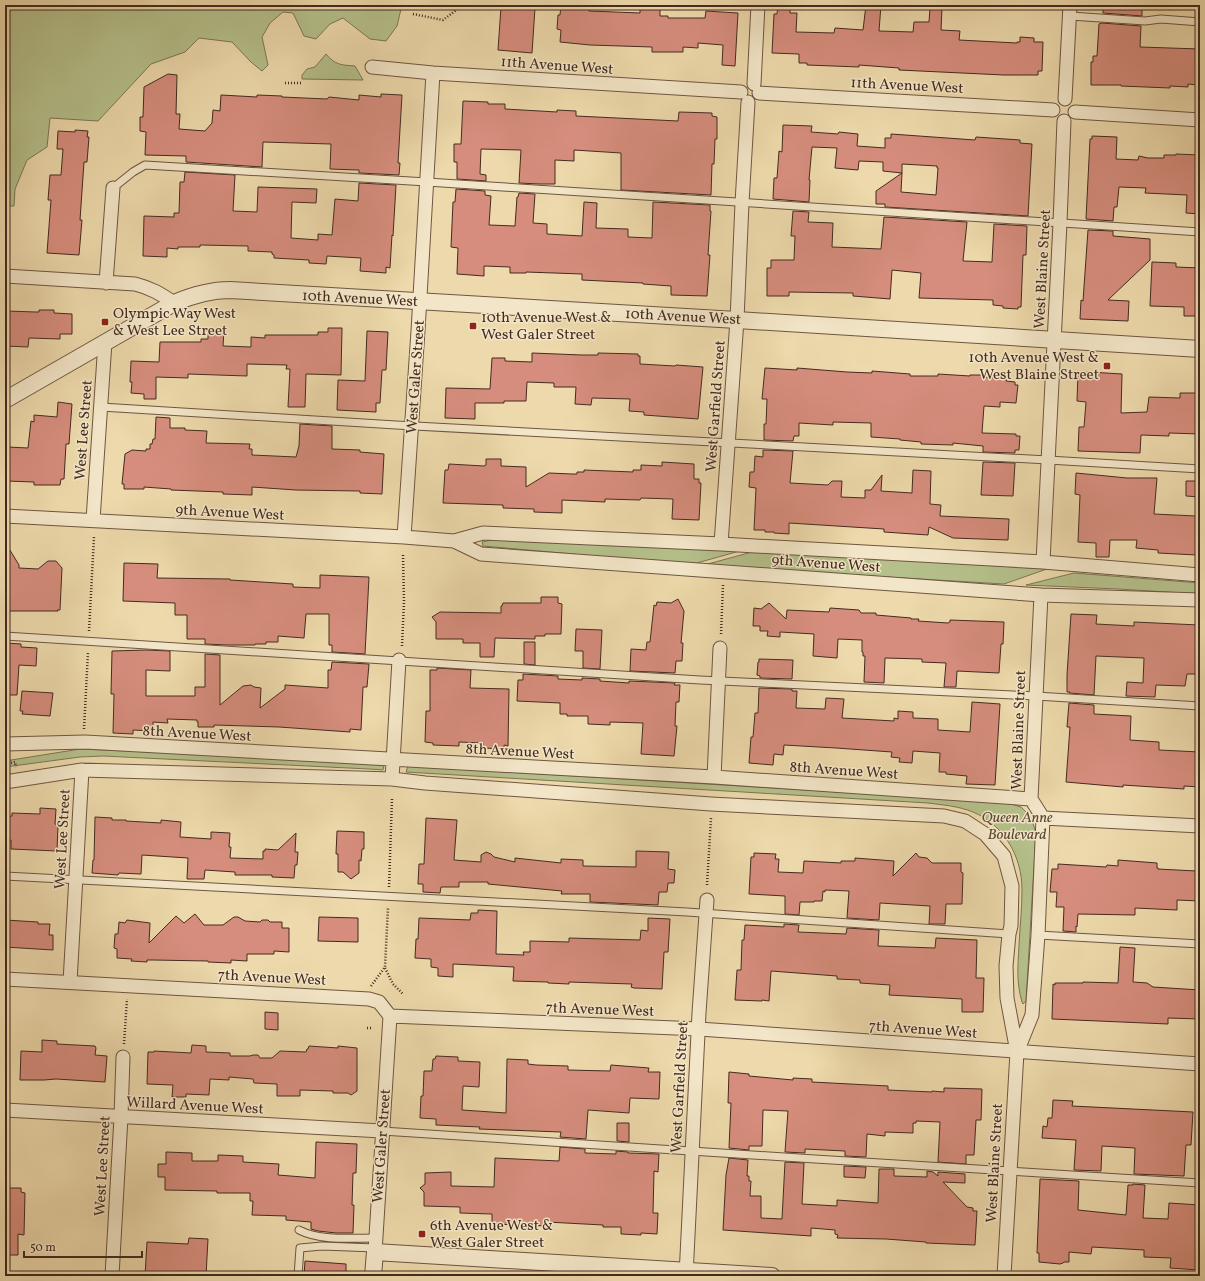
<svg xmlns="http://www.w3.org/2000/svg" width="1205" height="1281" viewBox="0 0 1205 1281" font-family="Vollkorn,serif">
<rect width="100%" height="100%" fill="#edd9ab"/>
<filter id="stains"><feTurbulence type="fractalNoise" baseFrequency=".005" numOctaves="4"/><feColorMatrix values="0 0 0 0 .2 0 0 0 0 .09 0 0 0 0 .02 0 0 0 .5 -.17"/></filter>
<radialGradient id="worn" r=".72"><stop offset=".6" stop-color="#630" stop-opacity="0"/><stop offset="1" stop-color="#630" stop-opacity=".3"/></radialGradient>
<!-- green -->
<path fill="#b5c08b" stroke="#7c7655" d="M5 5H402L397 26 386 41 370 39 343 18 330 24 316 39 304 36 293 13 283 12 270 23 262 37 268 65 262 71 251 62 232 42 199 38 185 52 151 64 98 121 50 118 47 147 27 160 15 189 14 206H5Z
M326 54C335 65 341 65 355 66L363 80 302 79V75L307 69 315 67Z
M492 540 743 550 697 563 696 565 483 546 482 542Z
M756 551 1047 569 1004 584 703 566 704 565Z
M1074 573 1200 583V594L1118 589 1026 585Z
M80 749 243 756 382 764 384 765 383 770 369 769 103 756 80 757 5 767V761Z
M408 766 939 798 1011 804 1021 807 1031 817 1036 833 1026 1001 1023 1004 1022 1002C1016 981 1018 966 1019 945 1020 926 1022 908 1022 890 1022 856 1004 825 973 812 958 806 943 805 928 803L406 772Z"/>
<!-- building -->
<path fill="#d68d7d" stroke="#442b1f" d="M561 5 589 6V11L640 13V8H660V16H668V18H705L706 11 738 13 735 66 722 65 723 45 698 43V48L683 47V52H652V47L590 45 560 42 561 30 557 29 558 15H560Z
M778 5H790V13H797L796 32 834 33 835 28 863 30 866 5H881L879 31 913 32 914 22H929L930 8H942L941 30 960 31 959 40 1017 43V42H1020V37L1034 38V42H1043L1042 71H1038V75H1004L899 70V68L859 65V67L807 65V63H799V54L772 53 774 14H777Z
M1103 5H1142V16L1103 13Z
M504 6 535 8 532 53 498 50 501 7 504 8Z
M1102 23 1141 26 1140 47 1200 49V83H1198V85L1188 84V87L1170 86V88L1121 86V85H1091V62H1093V56H1097L1099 24Z
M168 74 177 75 176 114H180L179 129 205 131 212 123 213 110 220 111 221 95 257 97V95L282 96V97L327 99 329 97 359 100V95L381 97V94L402 95 398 163H400L399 175 359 173V170L330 169 331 144 263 142 262 167 186 162V156L145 155 146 132 140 131V117H143L144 87Z
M463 101 488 102V104H505V109L557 112V110L576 111V116L678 121 679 112 712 113V116L717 117V139H715L714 164H712L711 195 621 190V153L574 150V161L555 160V184H539L519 183 521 150 481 149 480 174 486 175V181L457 179V162H454V144H461Z
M783 125 812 126 811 132 838 134 839 132 858 134 857 146 885 148V138H891V134L975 140 976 137 1020 140V143L1032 144 1028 216 885 207V204H876V191L902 173 901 192 936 195 938 168H937V166L902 164V173L883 171V162L859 161 858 170 835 168 837 148 812 147 809 180H810L809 202 773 199 774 178H777L779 151 782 152Z
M75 130 88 131 87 137H89L87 162H84L80 220H82L79 255 47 253 51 200H48L50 175H61L63 149H57L58 131 75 132Z
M1092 136 1117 137 1116 159 1138 160 1139 156 1148 158H1164V155H1176V154L1200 155V214L1186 213 1187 195 1145 193 1146 188 1119 187 1117 207H1114L1113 221 1086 219 1090 139H1092Z
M185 172 235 175 233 211 257 212 258 187 317 189 316 203 292 202 291 238 318 240V234L332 235 335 199 358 201 359 183 396 185 393 236 392 235 390 268 386 267V273L360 271 361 258 327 256 326 264 309 263V260L274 258V255L272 254V252L248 251V246L200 245V247H178V249L167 248V257L143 256 144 216 174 217V213H179L180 182H184Z
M456 189 485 191V195L491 196 489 225 515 226 517 197H518L519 193 535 194 533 223 547 224V234L582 236 584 202 597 203 596 228 628 229V237L652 238 653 202 710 205V211H711L708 255H710L707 296 671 295V286L643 284V283L582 280V274L526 272V273H510V267L484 266V276L457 274 458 248 451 247 453 202H455Z
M793 211 809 212 808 222 833 223 832 247 881 249 884 217 967 222 963 261 992 262 994 224 1027 226 1026 255H1023L1021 307H1018V309L1003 308V306L993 305V300L919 298 921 273 892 270 890 299 853 296V293L789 292V296H767V268H771V260H794L795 236H791Z
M1088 230 1113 231V236L1150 239V260L1108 300 1129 301 1128 321 1080 319 1081 300 1083 301Z
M1152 262 1176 263V267L1200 268V316H1184V307L1150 306Z
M39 310H54V313L72 314V334H60V339L29 338 28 347 5 346 6 311 36 312H39Z
M328 328H342L341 375 306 374 305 407H288L290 369H286L287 365 247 364V376L188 374V378L156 377V399H144V394L131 393 132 382H130L131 361 159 362 160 342H201V339H208V331H224L223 346 251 347V337L265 338V335H318V332H328Z
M367 331 388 332 386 370H382L380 403H376V412L337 410 338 380 365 381Z
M532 353 582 355H598V353L638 354V356H640V364L675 366 676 365 703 367 698 419 644 415V412L629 411 630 399 592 398 591 405 575 404 576 387H554V383L527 382 526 401H504V403H475V419L445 418 446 388 490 389 492 358H505V361L532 362Z
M765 368 797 370V368L847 372 872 373V371L910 374V376H938V374L970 376V375H984V377L1006 379V381L1015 382V385H1018L1016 403 1000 402V407L984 406 982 433 1016 434V436H1020L1019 450H1015V453L983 452V446L953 443V445L921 444V442L900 440V439L871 437V423L833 422V425L799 423V436H794L793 441 764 440V424H766L767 399H762Z
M1089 372 1122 374 1121 413 1147 412 1149 397 1180 398V393H1200V434L1169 433V436L1141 435 1140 453 1078 451 1079 427H1084L1086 402 1077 401 1078 373Z
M58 402 72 404 69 444H66L64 479H61L60 485H34V482L6 481 7 447 28 448 31 421 34 422V415L57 417Z
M156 417 170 418V428H185V430L207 431 206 443 250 444 249 449H252V455L296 457 299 446 300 424 332 426V449L360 450V452L384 454 382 494 360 493V491L296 490 252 487V495L223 494V492L171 490V489L144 487V489H124V484H122L125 454 132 450 146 451V449H150V444H152L153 439H155Z
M763 450 793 451 790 483 828 485 832 481H842L841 497 865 498V490H871L882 475 881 491 912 493 913 470 931 471 930 504 941 505 940 516 1009 519 1008 540 953 538 929 527 928 535 884 532V529L789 523V534L774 533V532H765V530H754L756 488 749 487 750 472H754L755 456 763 457Z
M486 459H501V466L526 467V487L549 473 572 474H577V472H584V470L633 472V470H641V465L662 466V462L694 464V479H699V483H701L699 520 672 519 673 499 641 498 640 500 605 499V502L562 500V513L534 512V509L503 508V505L443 503 445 470H448L449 464 484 466 486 465Z
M983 462 1015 463 1013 496 981 495Z
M1076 473 1127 478H1157L1154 514 1196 516V528H1198L1197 555 1158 553V550L1136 548 1137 540H1110L1109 557H1096V543L1078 542 1080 495 1075 494Z
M1186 481H1200V497L1186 496Z
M5 542 19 565V568L38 569 48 561H56L62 568 60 610H57L58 611H5Z
M124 563 158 564 157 578 230 579V580L293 584V587L320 588V575L369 577 365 654 332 652V645H329V614H306L304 638 278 636V642H266V644H255V645H227L205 644V639H187V615H175V603L123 601Z
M541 597H558V603L562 604 561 634H545V636H535V639L495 638 494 657H480V643H463V639H436V622L432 617 440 612 501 613V606H502L503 603H541Z
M678 599 684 611 681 643H683L682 661H676L675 673 630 671 631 649 646 650 647 642H650L654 605 656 606 657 602 671 603Z
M769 603 786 619 787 610 829 612 830 608 859 610 861 613H876V615L911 618V619H919L918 621 948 623 950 622V620L1004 622 1003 644H1001L999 673 957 671 956 687H944L946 663 922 662V659L885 658 884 683 864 682 865 656H863V652H862V640L838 639 837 658 813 656 814 634 780 632V637L767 636 768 631H760V626H753L754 608 761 609Z
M1071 614 1097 615 1096 624 1134 626V622L1199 625 1198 674H1187L1185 686 1156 685 1155 697 1126 696 1127 682 1143 683 1144 658 1096 656 1094 695 1069 693 1070 692H1067V675Z
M576 629 602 630 600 669 583 668V651H575Z
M524 642H535V665L524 664Z
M6 643 21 644V647L37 648 36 666 19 665 17 695H5Z
M147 650 170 651V671L146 670V696H195V687H205V654L220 655V705L243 686 251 685 254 687 261 688 260 708 285 689V685L328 688V670H331L332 662 369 664 367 687H363L361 730 350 729V732L279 727 214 725V727H198V722H197V720L167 719 168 723 153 722V731L133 730V734L113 733 114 694H111L112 651Z
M759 659 793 660 792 679 760 678V676L757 675 758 662H759Z
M437 668 471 670 470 688 509 689 508 746 504 745V749L483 748V743L459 742V746L433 745V743L425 742 426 711H430V670H437Z
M523 674 558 676V679L582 680V678L600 679V681L629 683V681L675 683 674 685H680L679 702H676L675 726H677L674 756 641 754 643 723 610 722V725L588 724V716H567V714H560V703L517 701 518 680H523Z
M759 688 792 689V691H797L796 708 825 709 826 698 844 699 842 718 894 721V718L898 719V711L913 712V718L938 719V730L970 732 972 702 1000 704 995 785 966 784 967 776 946 774V772H939L940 753 913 751 912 763 899 762 900 758 891 757 892 752 836 748 784 745 783 755 774 754 773 765 749 763 751 737H753L755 713H758Z
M22 691 53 693 50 716 22 714 23 711H20Z
M1069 703 1094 705V714L1131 716 1130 740 1159 742V750L1200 752V787L1184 786V789L1123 785V787L1066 782 1070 727H1067Z
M40 808 56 809 55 824 58 825 57 851 11 849V840H5V817L12 816V813L40 814Z
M95 817 112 818V820H126V821L161 823V820L181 822 180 837 211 839V832L230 833 229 847H231L230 858 263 859V851H265V849L278 850 296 833 295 852H298L297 865H295L294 878 272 877V875H235V872L205 870 204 879H187L188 858 142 855 141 874 119 873 118 875 92 873 93 860H94Z
M426 818 457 820 454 860 481 862V855L486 852 491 854 494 857 515 862V858L561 863V859L583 860V866L636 867V851L669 852 668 869 675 870 674 883H668L667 892H659L658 905 590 902V894H561L562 891 488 884V882H459V887H441L440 893 423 892V884H418L419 864H424Z
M337 831 364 832V849H362L361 861 359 860V873L351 879 343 872H338V854H336Z
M754 853 776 854 775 859H779L778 872 803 873 804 861 841 863V861H855V858L894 861 893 876 916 853 919 857 927 858 932 863H961V872L963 873 962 904H946L945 924H929L930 906 880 903 879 920 847 918 849 891 825 890V892L823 891 822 901H814V902H800L799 915 785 914V896L749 894 751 857H754Z
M1118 860 1157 863V868H1158V869L1196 871 1195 875H1200V901L1177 900V910L1135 908V915L1078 914 1077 927 1076 926V932L1063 931 1064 907H1056L1057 892H1050L1052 869H1058V864L1106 867 1107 865 1118 866Z
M478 910 497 911 496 954 524 955 523 952H530V941L569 942V938L640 940 641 930 648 931V918L670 919 668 952H664L662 989 634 988 631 987 632 984 569 982V984L548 983V982L513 981 514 967 453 964V977L438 976V968L431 967V959L415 958 416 939H418L419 918 470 920 471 913H478Z
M195 914 204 925H223L234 917H238L245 921 260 922 262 920H268L270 922H282V928H289V952L274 951V954H247V961L231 960V963L208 962V961L153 960H147V962L131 961 132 959 117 958V949L114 948 115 934H118L119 922 125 923 127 920 150 923 149 943 176 916 184 923Z
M319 917 358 918V942L318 941Z
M5 920 38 922V924H50L49 935H53V950L5 947Z
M784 924 799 925 798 932 846 934 847 928 879 930 878 946 935 948 936 938 977 940 976 978H984L983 1012H962V999L889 995 890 985 860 983V980L837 979V976L771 971 769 1001 762 1000V1001L735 1000 737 970H741L742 940H744L745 925 784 927Z
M1120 947 1135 948 1133 982 1147 983 1153 987 1200 990V1019L1168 1018V1024L1052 1019 1053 984 1055 985V983H1083V982L1118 983Z
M265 1012 278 1013V1030L265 1029Z
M42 1040 57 1041V1044L95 1046 96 1048 95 1055 107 1056 105 1082 56 1079 44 1080H20L21 1051 42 1052Z
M192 1045 206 1046V1052L230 1053V1056H250L253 1055H258L260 1058H272L280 1051 306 1052 307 1049H308L309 1046 338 1048V1046L357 1048V1091L351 1095 348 1093H333V1091L300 1090V1096H277V1084L254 1083 253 1079 229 1077V1080L210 1079 209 1095 186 1094V1097H172L173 1085 147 1084 148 1052H154V1051L191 1053Z
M436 1056 458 1057V1061L480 1062 479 1087 463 1086 462 1110 506 1113 507 1059 528 1060V1064L536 1065 568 1066V1070L610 1071 611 1065 649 1068 648 1072H660L659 1099 630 1098 629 1113 588 1110 586 1139 560 1137 561 1132 479 1129 480 1127 436 1125V1119L420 1118 421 1096H423L424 1071H432L433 1059H435Z
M729 1072 749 1074V1076L793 1080V1078L812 1079V1082L888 1086V1090L932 1092V1091L944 1092V1088L982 1089 981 1120H976L974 1155H966V1164L938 1162 940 1122 916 1121V1123H913V1133L885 1132V1136L867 1134 866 1157 845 1156V1151L805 1149V1153L785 1152 788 1111 763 1110 762 1146H749V1150L729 1148 731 1103H728Z
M1053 1100 1073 1101 1072 1106 1193 1112 1191 1145H1186L1184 1176 1134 1174 1135 1148 1102 1146 1101 1171 1074 1170 1076 1140 1042 1138 1043 1126 1047 1127 1048 1118H1052Z
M617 1123H629V1142L617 1141Z
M316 1142 357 1144 356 1173H353L352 1205H354L353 1233H336L318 1231 311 1229V1222L286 1220V1216L252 1215 253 1201H250V1193H217V1191L165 1190V1177H158V1164H166V1152L192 1153V1161H218V1155L243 1156V1162L279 1164 278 1175 315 1178Z
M560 1147 585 1149V1153L616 1154V1151L628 1152V1153L659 1154 658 1172 654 1171 653 1213H658L657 1234 641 1233V1235L621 1234V1227H603V1225L547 1222V1226L492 1224V1214L460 1213V1207L424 1206V1192L420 1188 425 1184V1173L451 1172V1186L494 1187 495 1158 559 1161Z
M729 1158 748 1160 747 1176H749V1181H751L750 1196H761V1218L782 1219 785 1162 804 1163 802 1204 837 1206V1200L878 1203 879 1169H894V1176L927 1177V1171L933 1172 938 1176V1172L965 1174V1183L943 1182 967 1207 973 1208V1211H977L975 1245 926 1243V1242L886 1239 837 1238 838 1235 835 1234V1230L811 1228V1236L723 1230 726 1175Z
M844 1166 866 1167 865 1178 844 1177Z
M1040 1179 1079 1181 1078 1210 1126 1215 1128 1185H1133V1184L1145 1185 1143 1218 1168 1219 1169 1203 1200 1205 1199 1270 1170 1268 1171 1258 1144 1257V1250L1092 1247 1091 1254 1069 1252V1262H1064L1063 1263 1060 1264 1039 1262V1253H1037Z
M5 1188H21V1192L25 1193 24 1235 18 1234V1255H5Z
M189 1238 208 1239 206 1276H145L147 1242 188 1244Z
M305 1261 346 1264V1276H304Z"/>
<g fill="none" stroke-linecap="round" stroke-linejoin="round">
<defs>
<path id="service" d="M1070 16 1145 21 1161 19 1200 22
M113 188 133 172 145 165 427 182 1200 232
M101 407 396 425 1048 460 1200 469
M5 636 700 680 1036 696 1200 706
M5 876 687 912 1009 934
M1038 935 1200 944
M382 1131C655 1148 927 1167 1200 1183
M299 1230C320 1241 352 1238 375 1238
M298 1276 300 1248 322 1246 375 1248"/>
<path id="minor" d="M372 67 433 73 741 92
M754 84 758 5
M759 93 1053 110
M1065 99 1070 5
M1075 112 1200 120
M5 276 135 284C151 288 161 294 174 303
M106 283 113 188
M5 516 404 537 454 541 483 533 721 544 1043 562 1200 575
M93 520 105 342
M404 537 418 331 433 73
M454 541 481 554 1041 595 1200 600
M721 544 737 320 742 203 748 102
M1043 562 1060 223 1064 121
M5 744 85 742 714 777 1031 799
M714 777 720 648
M392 779 399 660
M5 782 82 770 392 779 425 783 711 804 944 816 965 821 985 834 1004 856 1012 886 1011 926 1009 934 1006 966 1007 998 1017 1052 1004 1276
M1043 818 1200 826
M5 979 369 999 379 1002 390 1016
M70 982 82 770
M390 1016 699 1029 1200 1064
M1017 1052 1032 1015 1038 935 1043 818 1031 799 1041 595
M5 1110 382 1131
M375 1252 390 1016
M112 1276 121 1117 123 1057
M686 1276 699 1013 707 900"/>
<path id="tertiary" d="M5 400 174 303C193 295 210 290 230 290L737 320 1200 349
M373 1276 375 1252 772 1276"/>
</defs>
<!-- service casing -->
<use href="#service" stroke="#6e5642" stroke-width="9"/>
<!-- minor casing -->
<use href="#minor" stroke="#6e5642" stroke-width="15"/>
<!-- tertiary casing -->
<use href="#tertiary" stroke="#6e5642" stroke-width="18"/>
<!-- path -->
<path stroke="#442b1f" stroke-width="2.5" stroke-dasharray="1 2" stroke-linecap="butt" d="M413 14 443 20 455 11 461 5
M285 83H302
M89 631 94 537
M721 634 723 585
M402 646 404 602 403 555
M84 729 88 652
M5 764 15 762 16 767
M707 885 711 818
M389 887 392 799
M385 968 393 984 403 994
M371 986 385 967 388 908
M367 1028H372
M124 1044 127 999"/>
<!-- service -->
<use href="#service" stroke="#f3e6c8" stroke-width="7"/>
<!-- minor -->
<use href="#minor" stroke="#f3e6c8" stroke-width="13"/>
<!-- tertiary -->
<use href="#tertiary" stroke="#f3e6c8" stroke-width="16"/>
</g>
<!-- markers -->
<g fill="#8f2418" stroke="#f3e6c8" stroke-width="1.5">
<rect x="101" y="318" width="8" height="8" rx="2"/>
<rect x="469" y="322" width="8" height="8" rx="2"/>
<rect x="1103" y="362" width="8" height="8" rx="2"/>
<rect x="418" y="1230" width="8" height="8" rx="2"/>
</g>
<g text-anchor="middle" stroke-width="3" stroke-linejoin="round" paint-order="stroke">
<!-- street labels -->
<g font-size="15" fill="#442b1f" stroke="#f3e6c8">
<text transform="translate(557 65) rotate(4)" y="5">11th Avenue West</text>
<text transform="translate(907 85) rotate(3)" y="5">11th Avenue West</text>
<text transform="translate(1042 269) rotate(-87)" y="5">West Blaine Street</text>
<text transform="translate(360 298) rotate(3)" y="5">10th Avenue West</text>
<text transform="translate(683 316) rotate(3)" y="5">10th Avenue West</text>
<text transform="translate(415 377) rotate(-86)" y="5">West Galer Street</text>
<text transform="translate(715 406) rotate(-86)" y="5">West Garfield Street</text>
<text transform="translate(83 430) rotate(-86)" y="5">West Lee Street</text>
<text transform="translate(230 512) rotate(3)" y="5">9th Avenue West</text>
<text transform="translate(826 563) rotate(4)" y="5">9th Avenue West</text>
<text transform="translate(1018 730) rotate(-88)" y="5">West Blaine Street</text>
<text transform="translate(197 733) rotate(3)" y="5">8th Avenue West</text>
<text transform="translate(520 751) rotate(3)" y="5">8th Avenue West</text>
<text transform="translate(844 770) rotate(4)" y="5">8th Avenue West</text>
<text transform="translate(62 839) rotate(-87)" y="5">West Lee Street</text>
<text transform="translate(272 977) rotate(3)" y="5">7th Avenue West</text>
<text transform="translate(600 1009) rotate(2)" y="5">7th Avenue West</text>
<text transform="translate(923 1029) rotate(4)" y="5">7th Avenue West</text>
<text transform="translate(679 1087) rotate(-87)" y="5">West Garfield Street</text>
<text transform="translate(195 1105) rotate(3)" y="5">Willard Avenue West</text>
<text transform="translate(381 1146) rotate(-86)" y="5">West Galer Street</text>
<text transform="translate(994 1163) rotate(-87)" y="5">West Blaine Street</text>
<text transform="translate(102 1166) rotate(-87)" y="5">West Lee Street</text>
</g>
<!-- poi labels -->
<g font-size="15" fill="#442b1f" stroke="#f3e6c8" text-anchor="start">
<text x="113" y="318">Olympic Way West<tspan x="113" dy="17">&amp; West Lee Street</tspan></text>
<text x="481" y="322">10th Avenue West &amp;<tspan x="481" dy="17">West Galer Street</tspan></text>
<text x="1099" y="362" text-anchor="end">10th Avenue West &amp;<tspan x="1099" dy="17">West Blaine Street</tspan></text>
<text x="430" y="1230">6th Avenue West &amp;<tspan x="430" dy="17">West Galer Street</tspan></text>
</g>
<!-- park labels -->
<g font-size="15" font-style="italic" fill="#5b4935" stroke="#f3e6c8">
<text x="1017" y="822">Queen Anne<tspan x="1017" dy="17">Boulevard</tspan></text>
</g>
</g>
<!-- margin -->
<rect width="1205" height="1281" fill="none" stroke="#edd9ab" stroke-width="20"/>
<rect x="6" y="6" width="1193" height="1269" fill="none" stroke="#442b1f" stroke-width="2"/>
<rect x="10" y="10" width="1185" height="1261" fill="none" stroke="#442b1f"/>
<!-- scale -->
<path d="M24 1251v6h118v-6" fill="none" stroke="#442b1f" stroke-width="2"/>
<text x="30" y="1251" font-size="12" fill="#442b1f" stroke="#f3e6c8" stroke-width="3" paint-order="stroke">50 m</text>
<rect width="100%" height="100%" filter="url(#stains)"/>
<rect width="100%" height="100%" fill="url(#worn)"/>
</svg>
